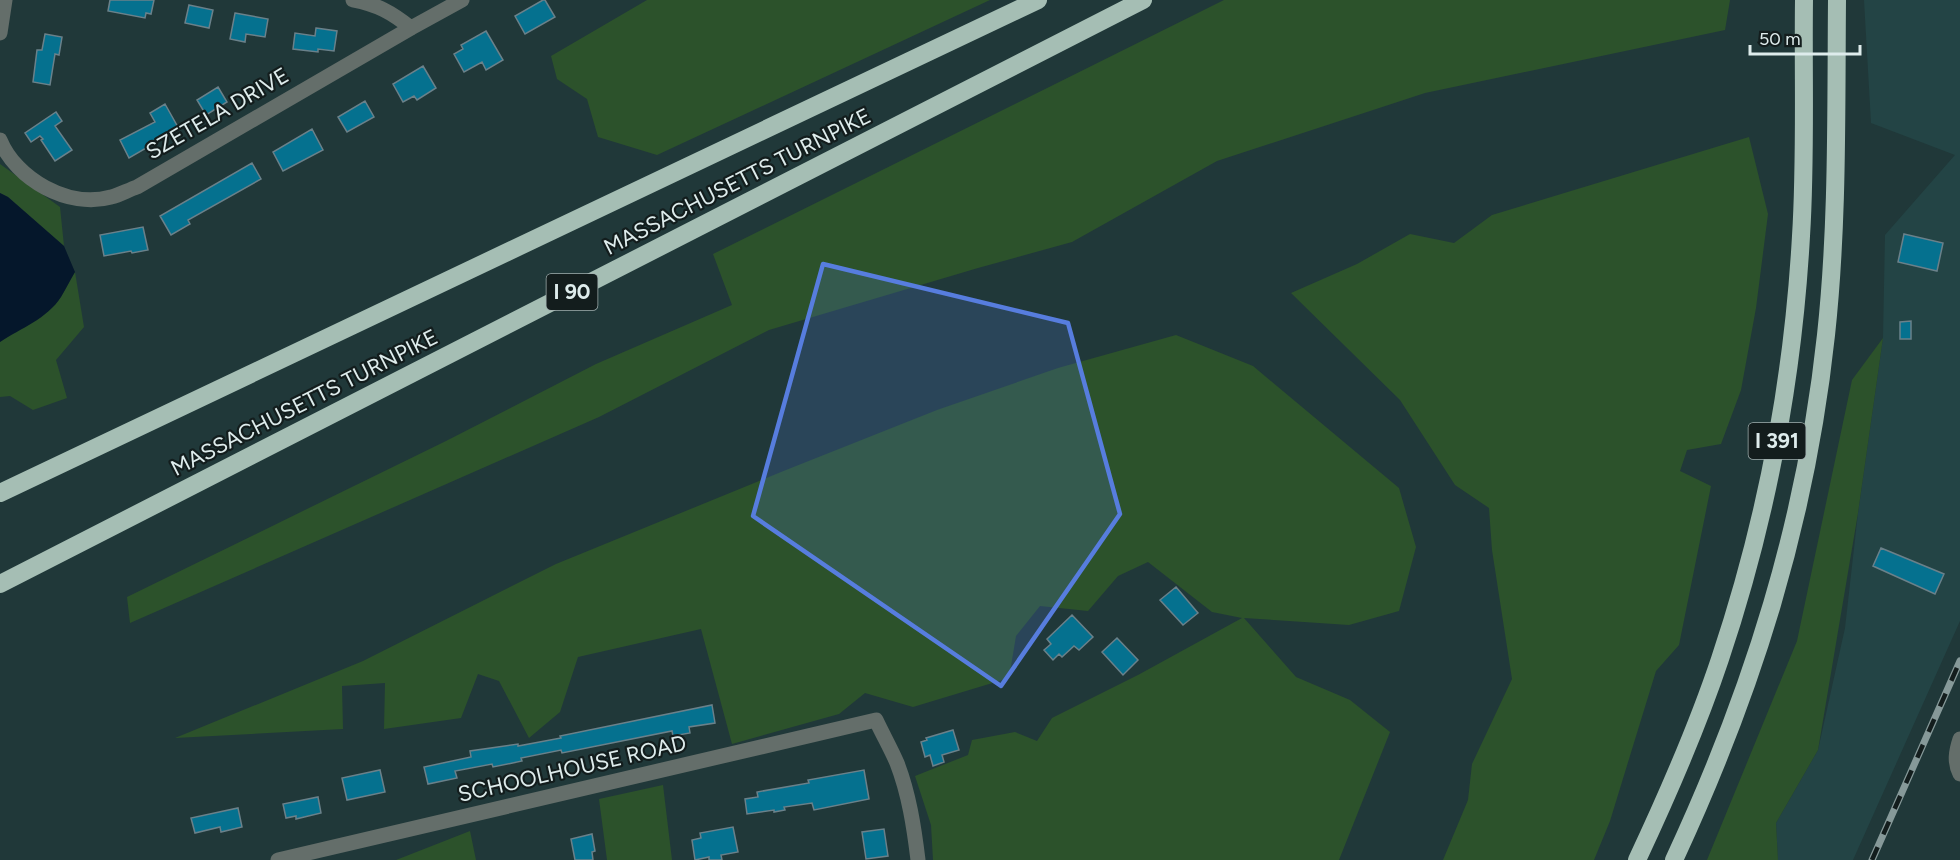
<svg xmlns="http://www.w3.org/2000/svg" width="1960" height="860" viewBox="0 0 1960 860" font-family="Figtree,sans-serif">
<rect width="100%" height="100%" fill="#203839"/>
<!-- built -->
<path fill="#234445" d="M1864 0H1960V621L1853 860H1778L1776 823 1818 750 1845 628 1858 513 1883 338 1885 235 1955 155 1871 123Z"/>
<!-- green -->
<path fill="#2c522b" d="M647 0H990L657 155 598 137 587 99 557 79 551 56Z
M1224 0H1730L1725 30 1425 93 1217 161 1072 242 978 268 769 330 599 417 130 623 127 597 446 441 596 364 732 305 713 254Z
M1749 137 1768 214 1756 308 1741 390 1721 444 1687 450 1680 471 1711 486 1679 645 1656 671 1610 821 1594 860H1443L1468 800 1472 764 1512 679 1492 550 1489 508 1455 485 1400 400 1291 293 1357 264 1410 234 1454 243 1492 215Z
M0 164 60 207 64 246 8 197 0 193Z
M75 272 84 327 56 360 67 398 33 410 10 396 0 397V342L60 298Z
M1176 335 1253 366 1399 488 1416 547 1399 611 1349 625 1244 618 1296 677 1350 700 1390 732 1339 860H933L931 825 915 776 968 755 972 740 1015 732 1037 741 1052 718 1138 675 1242 618 1212 612 1148 562 1118 576 1088 611 1040 606 1016 636 1009 678 913 707 865 693 839 714 732 744 701 629 578 657 560 712 529 738 499 681 478 674 461 718 384 729 385 683 342 686 343 729 175 738 363 661 556 564 786 470 937 410 1058 368Z
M1883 338 1858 513 1818 750 1776 823 1778 860H1707L1797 641 1852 380Z
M663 785 672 860H607L599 799Z
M470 831 476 860H396Z"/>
<!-- water -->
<path fill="#05172b" d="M0 193 8 197 64 246 75 272C70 280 66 289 61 297 47 319 21 328 0 342Z"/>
<!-- building -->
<path fill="#05718f" stroke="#6a818a" stroke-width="1.5" d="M110 0H154L151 14 146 13 145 18 108 11Z
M543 0H545L555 17 525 34 515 16Z
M189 5 213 10 209 28 185 23Z
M235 13 268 19 265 37 246 34 245 42 230 39Z
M316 28 337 31 334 51 318 49V52L293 49 295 33 315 36Z
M486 31 503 60 486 70 482 62 464 72 454 54 463 49 461 45Z
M45 34 62 37 59 55 55 54 50 85 33 82 37 50H42Z
M423 66 436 88 417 100 414 96 403 102 393 84Z
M218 87 227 102 206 115 197 100Z
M365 101 374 117 347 132 338 117Z
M165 104 179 129 129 158 120 140 155 122 150 113Z
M56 112 62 121 55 126 72 150 55 161 41 140 43 139 40 136 31 142 25 133Z
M312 129 323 150 283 171 273 152Z
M252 163 261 179 188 220 190 224 171 235 160 216Z
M143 227 148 250 132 253 131 251 104 256 100 235Z
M1904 234 1943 243 1937 271 1898 262Z
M1911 321V339H1900V322Z
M1881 548 1944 574 1935 594 1873 566Z
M1176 587 1198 613 1183 625 1160 600Z
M1072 615 1093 637 1079 650 1074 646 1062 657 1059 654 1053 660 1044 650 1051 644 1047 639Z
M1117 638 1138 660 1123 675 1102 652Z
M712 705 715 723 689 727 690 733 673 736 672 731 562 753 561 750 521 758 522 761 493 767 492 764 455 771 457 778 428 784 424 767 471 757 470 751 518 744V746L561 738 560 736Z
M953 730 959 750 942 755 944 762 933 766 930 755 925 757 921 742 927 740 926 738Z
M380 770 385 792 347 800 342 778Z
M864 770 869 799 814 810 812 803 784 807 785 810 774 812V810L747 814 745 799 758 797 757 792 809 783 808 780Z
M318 797 321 813 296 819V816L286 818 283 804Z
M238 808 242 827 221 832 220 827 195 833 191 818Z
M733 827 738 852 721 855 722 860H709V857L695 860 692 840 701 838 700 833Z
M884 829 888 856 866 859 862 832Z
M592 834 595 851 592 852 593 860H575L571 839Z"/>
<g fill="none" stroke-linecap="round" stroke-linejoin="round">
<!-- minor -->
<path stroke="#646e6a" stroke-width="15" d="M353 0C378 5 391 12 411 28
M0 33 5 0
M0 140C16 179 68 209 111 197 120 195 128 190 137 187L411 28 462 0
M1960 739C1956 751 1954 762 1960 774
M278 860 876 720C883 735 891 749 897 763 909 794 914 827 918 860"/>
<!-- highway -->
<path stroke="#a5beb4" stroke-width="18" d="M0 493 1038 0
M0 584 1143 0
M1637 860C1668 794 1697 728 1720 659 1766 522 1793 380 1801 236 1806 158 1803 79 1804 0
M1674 860C1753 690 1806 522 1826 335 1838 224 1836 112 1837 0"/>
<defs>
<path id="rail" d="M1872 860 1960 661"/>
</defs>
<!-- rail casing -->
<use href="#rail" stroke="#869999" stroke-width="7"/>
<!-- rail -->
<use href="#rail" stroke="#131d1d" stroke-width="4.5" stroke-dasharray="14" stroke-linecap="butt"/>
</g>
<!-- marked area -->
<path fill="#577dde" fill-opacity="0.2" stroke="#577dde" stroke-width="4.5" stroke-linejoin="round" d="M823 264 1068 323 1120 514 1001 686 753 516Z"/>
<g text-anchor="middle" stroke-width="4.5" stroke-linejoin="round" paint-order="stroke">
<!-- shield labels -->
<g fill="#131d1d" stroke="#a1aeae" stroke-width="1.5">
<rect x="546.5" y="274" width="51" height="36" rx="4.5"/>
<rect x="1748.5" y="423" width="57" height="36" rx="4.5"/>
</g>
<g font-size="21" font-weight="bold" fill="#deecec">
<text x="572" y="299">I 90</text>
<text x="1777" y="448">I 391</text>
</g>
<!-- street labels -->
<g font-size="22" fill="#deecec" stroke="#131d1d">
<text transform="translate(217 113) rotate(-30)" y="8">SZETELA DRIVE</text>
<text transform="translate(737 181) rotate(-27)" y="8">MASSACHUSETTS TURNPIKE</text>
<text transform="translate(304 402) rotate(-27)" y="8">MASSACHUSETTS TURNPIKE</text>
<text transform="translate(572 768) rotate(-13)" y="8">SCHOOLHOUSE ROAD</text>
</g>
</g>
<!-- scale -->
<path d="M1750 45v9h110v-9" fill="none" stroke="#deecec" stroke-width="3"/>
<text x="1759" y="45" font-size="18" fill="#deecec" stroke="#131d1d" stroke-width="4.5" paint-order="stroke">50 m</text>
</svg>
